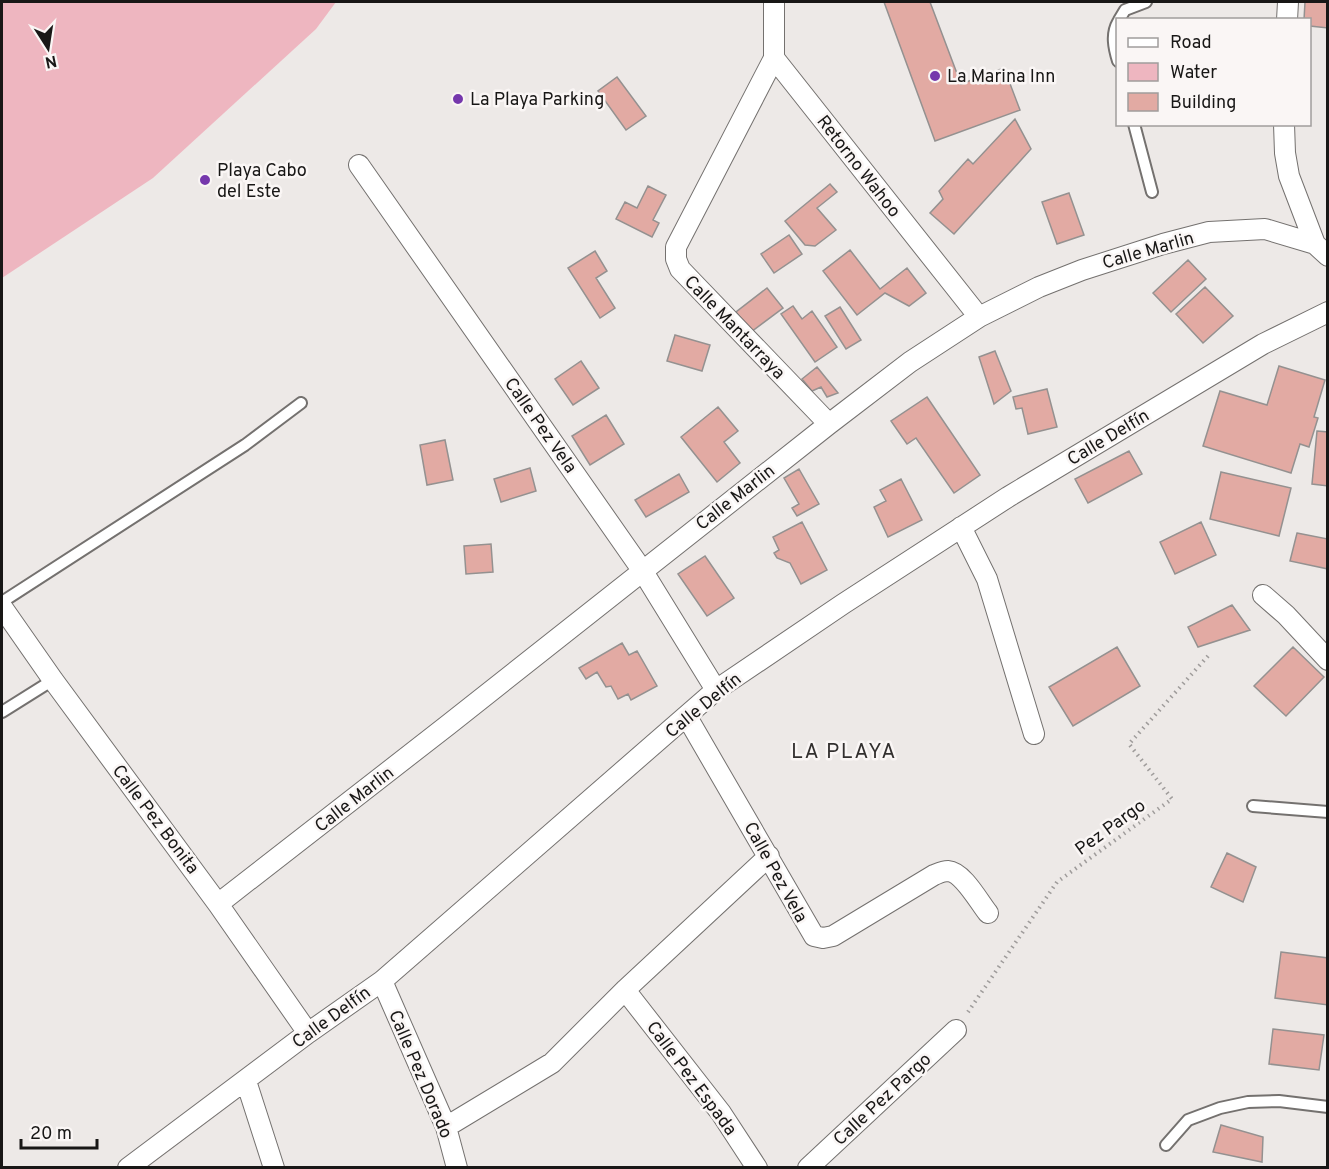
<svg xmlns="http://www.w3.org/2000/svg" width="1329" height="1169" viewBox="0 0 1329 1169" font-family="Overpass,sans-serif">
<rect width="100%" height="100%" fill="#ede9e7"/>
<!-- water -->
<path fill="#eeb6c0" d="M2 2H336L316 29 153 178 2 278Z"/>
<!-- building -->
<path fill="#e2aaa3" stroke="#949190" stroke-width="1.5" d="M884 2H930L961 84 1004 68 1020 110 935 141Z
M1305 2H1328V28L1310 26V20H1304Z
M617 77 646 116 626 130 598 91Z
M1015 119 1031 149 954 234 930 213 943 199 939 191 968 159 973 164Z
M830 184 837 192 817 208 836 230 815 246 805 245 785 221Z
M648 186 666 195 653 220 659 223 652 237 616 219 625 202 637 208Z
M1069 193 1084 235 1057 244 1042 202Z
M789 235 802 254 774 273 761 254Z
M850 250 880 289 907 268 926 293 909 306 885 293 857 315 823 271Z
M595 251 607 271 596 278 615 308 600 318 568 268Z
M1188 260 1206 279 1171 312 1153 293Z
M1205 287 1233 316 1203 343 1176 314Z
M767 288 783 308 751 332 736 312Z
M793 306 802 319 812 311 837 347 815 362 781 314Z
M840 307 861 340 846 349 825 316Z
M675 335 710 345 702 371 667 361Z
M995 351 1011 391 994 404 979 357Z
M581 361 599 388 573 405 555 379Z
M1279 366 1325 380 1314 417 1318 418 1309 447 1300 444 1291 473 1203 446 1220 391 1267 405Z
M817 367 838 393 827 397 821 387 812 391 802 379Z
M1047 389 1057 427 1028 434 1022 408 1016 409 1013 397Z
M927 397 980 475 954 493 916 438 907 444 891 421Z
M718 407 738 431 724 442 740 463 717 482 681 437Z
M606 415 624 444 590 465 572 436Z
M1317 431 1328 432V486L1312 484Z
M445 440 453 480 427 485 420 445Z
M1129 451 1142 474 1088 503 1075 479Z
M530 468 536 491 501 502 494 479Z
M799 469 819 504 797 516 792 508 799 504 784 478Z
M1221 472 1291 488 1279 536 1210 519Z
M679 474 689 492 646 517 635 500Z
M901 479 922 520 888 537 874 507 886 501 880 490Z
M802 522 827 570 801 584 790 563 777 558 774 553 779 550 773 537Z
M1201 522 1216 555 1175 574 1160 542Z
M1297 533 1328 539V569L1290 561Z
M491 544 493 572 466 574 464 546Z
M705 556 734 598 707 616 678 574Z
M1232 605 1250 630 1198 647 1188 627Z
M622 643 629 655 637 651 657 686 631 700 628 694 618 699 611 686 606 687 597 672 586 679 579 668Z
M1117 647 1140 686 1073 726 1049 687Z
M1293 647 1324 677 1286 716 1254 686Z
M1227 853 1256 867 1243 902 1211 887Z
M1281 952 1328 958V1005L1275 998Z
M1273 1029 1324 1035 1319 1070 1269 1064Z
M1221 1125 1263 1137 1262 1162 1213 1152Z"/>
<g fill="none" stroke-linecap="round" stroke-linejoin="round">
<defs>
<path id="lane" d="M1119 20 1125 10 1146 2
M1118 22C1111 34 1114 48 1118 61
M1134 124 1152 192
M2 602 245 445 301 403
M2 712 53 680
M1253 806 1328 812
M1166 1145 1188 1120 1220 1108 1248 1102 1279 1101 1328 1107"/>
<path id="street" d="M774 3V58L979 317
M1287 20 1288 2
M774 58 676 247V259L680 269 829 424
M1284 124 1285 153 1289 176 1315 244 1328 256
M359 165 642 570 716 690
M961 527 987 579 1034 734
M1263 595 1286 615 1328 660
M2 607 53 680 218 904 308 1033
M687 717 814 936 823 938 833 936 934 875C939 873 943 871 948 871 963 872 979 902 988 913
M218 904 448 725 829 424 910 362 979 317 1039 287 1082 270 1163 244 1209 232 1265 229 1315 244
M382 981 446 1127 457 1168
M625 990 721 1113 757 1168
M246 1081 274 1168
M446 1127 552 1063 625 990 769 856
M128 1168 308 1033 382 981 716 690 843 604 1008 497 1263 344 1328 312
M808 1168 956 1030"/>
</defs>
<!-- lane casing -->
<use href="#lane" stroke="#74716f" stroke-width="14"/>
<!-- street casing -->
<use href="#street" stroke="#74716f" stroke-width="22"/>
<!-- path -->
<path stroke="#9f9c9b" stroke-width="4" stroke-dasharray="1.5 4.5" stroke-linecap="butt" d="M968 1012 1057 882 1172 799 1129 744 1208 656"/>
<!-- lane -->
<use href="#lane" stroke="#fff" stroke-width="10"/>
<!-- street -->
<use href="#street" stroke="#fff" stroke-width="20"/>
</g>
<!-- markers -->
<g fill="#7537ac" stroke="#faf6f5" stroke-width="2">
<circle cx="935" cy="76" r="6"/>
<circle cx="458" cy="99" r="6"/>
<circle cx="205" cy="180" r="6"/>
</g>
<g text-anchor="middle" stroke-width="5" stroke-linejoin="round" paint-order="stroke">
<!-- poi labels -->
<g font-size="18" fill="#181716" stroke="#faf6f5" text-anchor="start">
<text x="947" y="82">La Marina Inn</text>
<text x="470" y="105">La Playa Parking</text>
<text x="217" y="176">Playa Cabo<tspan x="217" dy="21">del Este</tspan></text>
</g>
<!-- street labels -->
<g font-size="18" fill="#181716" stroke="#faf6f5">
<text transform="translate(859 166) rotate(52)" y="6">Retorno Wahoo</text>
<text transform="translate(1148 250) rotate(-16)" y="6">Calle Marlin</text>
<text transform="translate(735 327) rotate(46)" y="6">Calle Mantarraya</text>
<text transform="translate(541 425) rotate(55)" y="6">Calle Pez Vela</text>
<text transform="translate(1108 437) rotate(-31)" y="6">Calle Delfín</text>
<text transform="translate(735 497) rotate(-38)" y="6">Calle Marlin</text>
<text transform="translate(703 705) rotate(-39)" y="6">Calle Delfín</text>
<text transform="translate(354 799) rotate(-38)" y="6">Calle Marlin</text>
<text transform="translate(156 819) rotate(53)" y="6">Calle Pez Bonita</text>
<text transform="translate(1110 827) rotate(-36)" y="6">Pez Pargo</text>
<text transform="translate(776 872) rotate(61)" y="6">Calle Pez Vela</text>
<text transform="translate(331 1017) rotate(-36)" y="6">Calle Delfín</text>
<text transform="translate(421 1074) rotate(67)" y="6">Calle Pez Dorado</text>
<text transform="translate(692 1078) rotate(53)" y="6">Calle Pez Espada</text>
<text transform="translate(882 1099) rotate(-43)" y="6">Calle Pez Pargo</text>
</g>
<!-- quarter labels -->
<g font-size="21" letter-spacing="1.5" fill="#33302f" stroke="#faf6f5">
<text x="844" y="758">LA PLAYA</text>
</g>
</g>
<!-- border -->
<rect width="1329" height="1169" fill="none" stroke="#181716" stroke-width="6"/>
<!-- legend -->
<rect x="1116" y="18" width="195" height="108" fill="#faf6f5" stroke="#a09d9c" stroke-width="1.5"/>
<rect x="1128" y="38" width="30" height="9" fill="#ffffff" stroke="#a09d9c" stroke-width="1.5"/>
<text x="1170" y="48" font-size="18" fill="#181716">Road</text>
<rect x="1128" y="63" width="30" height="18" fill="#eeb6c0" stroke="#a09d9c" stroke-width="1.5"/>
<text x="1170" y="78" font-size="18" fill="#181716">Water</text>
<rect x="1128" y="93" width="30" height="18" fill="#e2aaa3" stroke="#a09d9c" stroke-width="1.5"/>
<text x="1170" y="108" font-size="18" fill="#181716">Building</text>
<!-- north arrow -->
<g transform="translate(48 48) rotate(168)" stroke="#faf6f5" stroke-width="4.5" paint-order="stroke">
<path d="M0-4.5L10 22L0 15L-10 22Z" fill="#181716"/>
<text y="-9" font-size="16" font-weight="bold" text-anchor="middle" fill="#181716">N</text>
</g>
<!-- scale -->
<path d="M21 1139v9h76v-9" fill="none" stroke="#181716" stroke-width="3"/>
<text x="30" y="1139" font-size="18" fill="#181716" stroke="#faf6f5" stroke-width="4.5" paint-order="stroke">20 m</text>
</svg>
